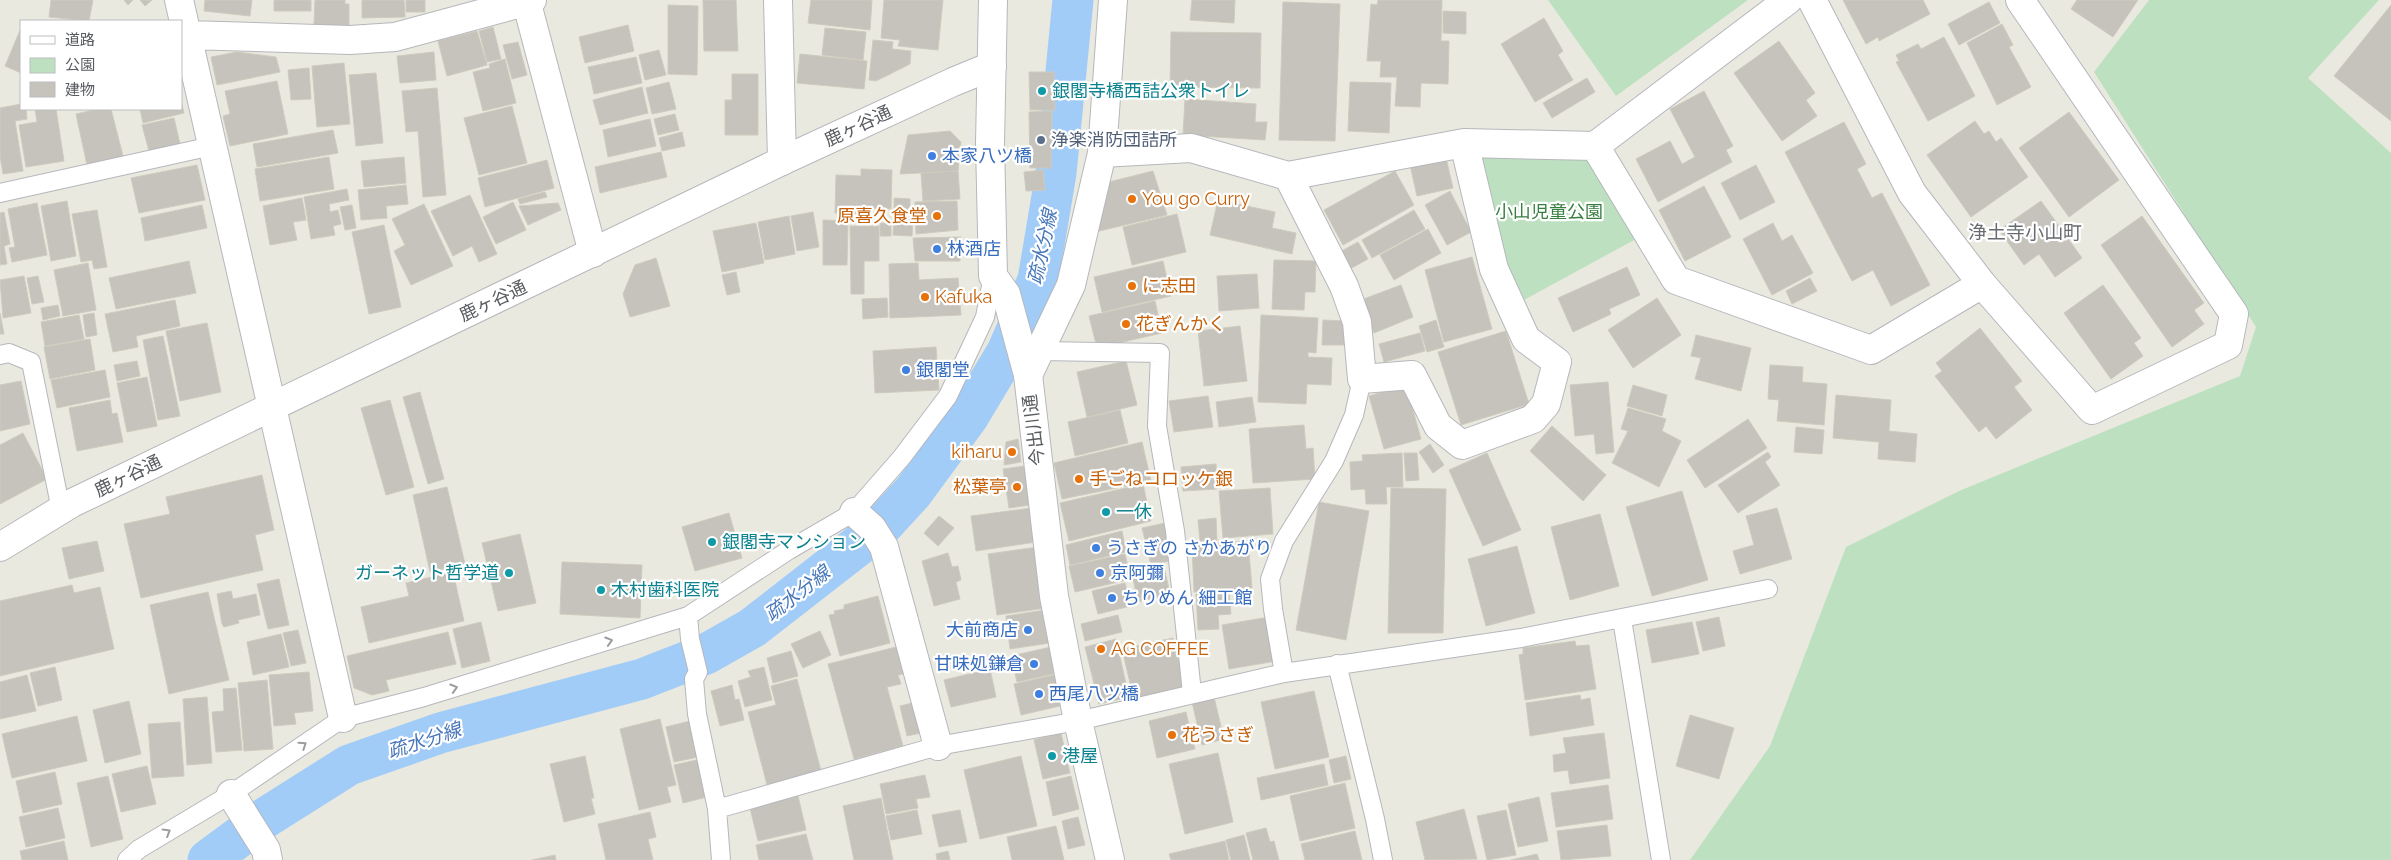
<svg xmlns="http://www.w3.org/2000/svg" width="2391" height="860" viewBox="0 0 2391 860" font-family="Raleway,'Noto Sans JP',sans-serif">
<rect width="100%" height="100%" fill="#eae9df"/>
<!-- green -->
<path fill="#bde1c0" d="M1548 0H1748L1616 96Z
M2149 0H2379L2308 78 2391 153V860H1690L1770 746 1846 547 1959 491 2240 376 2256 327 2094 72Z
M1464 143 1595 146 1647 233 1511 307Z"/>
<g fill="none" stroke-linecap="round" stroke-linejoin="round">
<!-- canal -->
<path stroke="#a1ccf8" stroke-width="41" d="M208 860 265 818 349 765 440 733 642 679 706 654 752 628 878 530 913 492 968 417 1007 352 1038 280 1056 173 1073 0"/>
</g>
<!-- building -->
<path fill="#c6c2bc" stroke="#cecbbe" d="M51 0H93L89 21 49 17Z
M124 0H133L128 5Z
M140 0H152L145 6Z
M205 0H252L250 16 204 11Z
M274 0H311V11H274Z
M315 0H345V4H349V26L314 25Z
M362 0H404L405 17 362 18Z
M406 0H425V12H406Z
M703 0H736L738 51H704Z
M811 0H872L870 30 808 23Z
M884 0H943L938 50 898 46 900 40 881 38Z
M1192 0H1235L1234 23 1190 20Z
M1378 0H1442L1441 41H1449L1448 84 1421 83 1420 107 1395 106 1397 77H1380L1381 61H1367L1371 4 1377 5Z
M1843 0H1923L1930 14 1879 41 1878 37 1866 44Z
M2077 0H2138L2113 37 2071 9Z
M1283 2 1340 4 1335 141 1279 140Z
M1989 2 2000 23 1959 45 1948 24Z
M668 5 698 6 697 75 668 74Z
M2391 5V121L2334 76Z
M1443 11 1466 12V34L1443 33Z
M1544 18 1563 51 1558 55 1573 80 1535 102 1501 44Z
M2002 24 2013 45 2009 47 2031 87 1997 105 1967 43Z
M628 25 634 51 585 63 579 37Z
M493 27 501 59 487 62 479 31Z
M21 28V73L5 66Z
M825 28 866 32 863 60 822 55Z
M477 31 487 65 447 76 438 41Z
M1171 32 1261 33 1260 88 1170 87Z
M1944 37 1975 96 1928 121 1896 62 1899 61 1896 55 1918 44 1921 49Z
M873 40 893 42 892 49 911 51 910 64 876 81 869 80Z
M1779 41 1815 93 1806 100 1817 116 1782 141 1734 73Z
M518 42 527 75 512 79 503 45Z
M659 50 666 75 645 80 639 55Z
M237 52 276 57 280 72 217 85 211 57Z
M434 52 436 80 400 83 397 56Z
M800 54 867 61 864 89 797 83Z
M636 57 642 83 594 94 588 67Z
M505 59 516 103 483 111 473 72 490 68 489 64Z
M344 63 350 124 317 127 312 66Z
M309 68 311 99 291 100 288 70Z
M1029 72H1054L1055 110H1030Z
M376 73 383 143 356 146 349 75Z
M732 74H758V135H725V100H732Z
M1587 78 1595 92 1552 118 1543 103Z
M277 81 288 134 230 146 223 116 230 114 225 91Z
M669 82 676 109 652 114 646 88Z
M1350 82 1391 83 1389 133 1348 131Z
M642 87 648 113 600 125 593 100Z
M437 88 446 195 423 197 418 131 406 132 402 91Z
M1704 91 1733 146 1726 150 1732 162 1658 202 1636 159 1670 141 1682 164 1695 157 1670 109Z
M1185 99 1256 104 1255 122H1267L1265 140 1183 135Z
M181 101 184 113 143 123 140 109H181Z
M21 104V109H26L27 119 15 121 23 171 3 174 0 156V108Z
M512 106 527 163 479 175 464 118Z
M35 109H56L64 161 26 167 19 125 37 122Z
M98 109H111L123 156 87 165 76 114Z
M1052 111 1051 168H1030L1029 112Z
M2069 112 2119 180 2069 217 2019 148Z
M675 114 679 130 658 135 654 119Z
M174 118 180 144 149 151 142 125Z
M650 119 656 146 608 157 603 130Z
M1975 121 1984 134 1989 131 1996 142 2001 138 2028 177 1971 217 1927 155Z
M1844 122 1866 164 1857 169 1872 198 1882 193 1930 285 1891 306 1873 270 1852 281 1785 152Z
M333 130 338 153 257 167 253 144Z
M950 131 961 142 958 171 900 174 908 135Z
M682 132 685 146 662 151 659 138Z
M661 152 667 177 600 193 595 167Z
M329 157 334 189 260 201 255 169Z
M404 157 406 183 364 187 361 161Z
M1446 158 1453 188 1417 196 1410 165Z
M547 160 554 188 485 207 478 178Z
M197 165 205 200 139 213 131 178Z
M1756 165 1775 202 1740 220 1721 183Z
M861 169 892 170 891 209 869 208V214L835 213 836 175 861 176Z
M1043 170 1045 190 1026 191 1024 172Z
M958 171 960 199 923 201 921 173Z
M1153 171 1167 215 1095 232 1105 183Z
M1395 171 1414 205 1343 245 1324 210Z
M406 185 408 204 386 206 387 218 361 220 358 190Z
M1704 186 1731 237 1685 261 1659 210Z
M347 189 349 200 329 204 330 212 338 210 341 224 333 226 335 235 311 239 304 197Z
M1450 191 1471 232 1447 245 1425 205Z
M545 192 547 197 520 204 518 199Z
M470 195 497 254 479 262 472 246 453 256 431 211Z
M302 198 306 220 293 222 297 240 270 245 263 206Z
M894 198 910 199V215H894Z
M1218 200 1275 212 1272 228 1296 233 1292 254 1210 235Z
M67 201 76 256 51 261 41 206Z
M957 201 958 230 916 234 915 202Z
M2041 201 2082 258 2055 277 2039 254 2024 265 1999 230Z
M513 202 526 230 496 244 483 217Z
M37 203 47 255 12 262 9 248 15 247 8 209Z
M558 203 561 210 528 225 519 206Z
M424 204 453 266 411 285 394 251 405 245 392 219Z
M202 205 207 228 145 241 141 218Z
M352 205 356 228 345 230 340 207Z
M97 210 107 267 94 269 92 260 81 262 72 214Z
M1414 210 1425 229 1372 258 1362 240Z
M4 212 10 244 4 246 7 264 0 265V213Z
M813 212 819 247 797 251 791 216Z
M1177 214 1186 252 1132 265 1123 227Z
M789 216 795 254 765 260 758 222Z
M2142 216 2204 303 2194 310 2204 324 2172 347 2101 245Z
M894 217 913 218 912 236 893 235Z
M823 220 848 221 847 265H823Z
M756 223 764 263 722 272 713 231Z
M880 223H891V236H880Z
M1773 223 1782 241 1792 235 1813 273 1772 295 1743 239Z
M384 225 401 307 369 314 352 232Z
M850 226H879V261H864V294H851Z
M1428 229 1441 253 1394 280 1380 255Z
M961 237 960 261H915L913 238Z
M1358 242 1368 259 1348 270 1338 253Z
M1472 257 1492 329 1444 342 1425 270Z
M656 258 670 306 630 317 623 294 635 265Z
M1274 260 1316 261 1315 292H1305L1304 310 1272 309Z
M189 261 196 293 116 309 109 278Z
M1163 261 1171 296 1102 312 1094 277Z
M88 263 96 310 63 316 54 270Z
M918 263 919 280 958 278 961 315 890 318 889 264Z
M1627 267 1640 295 1609 309 1611 314 1573 332 1558 298Z
M736 272 740 292 727 295 722 275Z
M1257 274 1259 308 1219 311 1217 276Z
M24 276 31 313 3 318 0 280Z
M38 276 44 302 32 304 27 278Z
M1810 278 1817 291 1792 304 1786 291Z
M1401 285 1413 317 1374 333 1361 300Z
M2103 285 2141 338 2134 343 2143 356 2111 379 2064 313Z
M887 298 888 317 863 319 862 299Z
M1657 298 1681 335 1633 368 1608 330Z
M175 300 180 326 136 336 138 347 113 352 105 314Z
M1155 301 1162 333 1097 348 1089 316Z
M58 305 60 316 43 320 41 308Z
M0 313 4 334H0Z
M94 313 97 335 86 337 83 315Z
M79 315 84 339 45 346 41 322Z
M1261 315 1318 318 1316 353 1308 352V357L1332 358 1331 385 1307 384 1306 404 1258 402Z
M1323 320 1345 321V345H1322Z
M1436 320 1444 347 1427 352 1419 326Z
M207 323 221 392 180 401 166 331Z
M1240 326 1247 381 1204 386 1198 331Z
M1980 328 2022 381 2014 387 2032 410 1996 439 1986 426 1979 432 1935 376 1942 371 1936 363Z
M1506 331 1529 404 1461 425 1438 352Z
M1420 333 1425 351 1384 362 1379 344Z
M1696 335 1751 348 1741 391 1695 379 1701 358 1691 356Z
M163 336 180 416 158 420 143 340Z
M90 339 95 370 50 379 44 347Z
M936 347 939 390 875 393 873 351Z
M137 361 140 376 117 381 114 365Z
M1126 361 1137 405 1087 417 1077 372Z
M1770 365 1803 367 1802 382 1827 384 1824 425 1777 421 1779 400 1768 399Z
M105 370 110 397 57 408 51 380Z
M147 377 157 426 127 432 117 383Z
M21 381 30 424 0 431V385Z
M1608 382 1614 452 1596 454 1594 434 1575 436 1570 385Z
M1406 385 1421 439 1384 449 1369 396Z
M1633 385 1667 395 1662 416 1627 406Z
M420 392 444 479 428 484 403 397Z
M1836 395 1891 400 1889 431 1917 434 1915 462 1878 459 1879 442 1833 438Z
M1208 396 1213 427 1174 432 1169 401Z
M1252 397 1256 422 1219 427 1216 402Z
M110 400 112 414 117 413 123 442 77 451 69 408Z
M390 400 414 487 386 495 361 408Z
M1628 408 1666 419 1662 431 1681 441 1659 487 1612 463 1628 431 1621 429Z
M1120 410 1128 443 1075 456 1068 422Z
M1748 419 1767 448 1705 488 1687 460Z
M1304 425 1306 449 1313 448 1315 479 1253 483 1249 429Z
M1552 426 1606 475 1583 501 1530 451Z
M1796 427 1824 430 1822 454 1794 452Z
M23 433 47 479 0 504V445Z
M1018 439 1021 462 1004 465 1006 442Z
M1142 442 1151 481 1062 499 1054 463Z
M1430 444 1444 465 1433 473 1419 452Z
M1768 452 1771 457 1765 462 1780 485 1738 513 1718 485Z
M1402 453 1403 487H1386L1387 504H1366L1365 489 1351 490 1350 462 1363 461 1362 455Z
M1404 453H1417L1419 480 1406 481Z
M1487 453 1521 530 1483 546 1449 470Z
M1216 464 1217 489 1183 491 1181 467Z
M1025 466 1030 505 1009 508 1003 469Z
M262 475 274 530 255 535 263 570 141 598 124 524 170 514 166 497Z
M1143 484 1151 521 1069 541 1060 503Z
M447 487 465 564 430 572 413 495Z
M1270 488 1273 534 1223 538 1219 491Z
M1391 488 1446 489 1443 633H1388Z
M1682 491 1708 580 1652 596 1626 507Z
M1319 502 1369 511 1346 640 1296 630Z
M1032 508 1036 542 976 551 971 516Z
M1777 508 1792 559 1740 574 1733 551 1754 545 1746 516Z
M729 513 742 558 695 571 682 527Z
M1600 514 1619 586 1570 600 1551 527Z
M939 516 954 528 938 546 924 533Z
M1216 518 1217 541H1200L1198 520Z
M1165 523 1174 560 1151 565 1142 528Z
M1122 531 1126 552 1070 565 1066 545Z
M520 534 536 603 498 611 482 543Z
M97 541 104 571 69 579 62 548Z
M1248 541 1252 588 1194 592 1192 545Z
M1517 546 1535 613 1486 626 1468 559Z
M1038 547 1046 608 997 615 988 554Z
M948 553 952 567 958 566 961 580 956 582 960 599 934 606 922 561Z
M1125 554 1131 579 1075 592 1069 566Z
M562 562 642 565 640 618 560 614Z
M1164 567 1170 594 1138 602 1132 574Z
M453 572 464 621 369 643 361 607 409 596 406 583Z
M279 579 289 625 268 629 257 584Z
M1125 583 1131 606 1098 614 1092 591Z
M72 585 74 593 100 587 114 649 0 676V601Z
M231 591 233 599 256 594 260 615 238 620 239 623 224 627 222 624 217 594Z
M208 592 229 680 169 694 150 605Z
M1229 592 1231 614 1218 615 1219 629 1198 630 1196 594Z
M878 596 890 643 840 656 829 615 835 614 834 611 844 609V605Z
M1045 610 1050 643 1010 649 1006 616Z
M1118 615 1122 632 1085 641 1081 624Z
M1269 617 1277 661 1229 669 1222 625Z
M1719 617 1725 646 1703 651 1696 622Z
M481 622 490 661 462 668 453 629Z
M1692 622 1699 654 1652 663 1646 630Z
M298 630 306 663 291 666 283 633Z
M820 631 831 655 803 668 791 644Z
M448 632 456 664 386 680 389 691 372 695 354 688 347 656Z
M281 634 289 667 253 675 247 642Z
M1173 638 1185 687 1134 700 1122 649Z
M1116 639 1129 697 1099 704 1085 647Z
M1575 641 1576 646 1589 645 1596 689 1525 700 1519 655 1523 654V648Z
M896 647 903 674 898 675 901 684 887 687 903 746 854 759 828 664Z
M1051 647 1057 673 1017 682 1011 656Z
M791 651 798 676 773 683 767 658Z
M55 667 62 700 38 706 30 673Z
M764 667 772 700 745 707 738 681 751 677 748 671Z
M990 669 996 697 951 707 944 680Z
M309 672 313 711 294 713 296 724 274 726 269 675Z
M1058 674 1064 705 1021 715 1014 684Z
M27 675 36 711 0 719V682Z
M797 679 821 771 767 785 748 712 776 705 771 686Z
M267 680 273 749 244 751 238 683Z
M732 685 735 700 739 699 744 720 720 726 711 691Z
M236 688 242 750 216 752 212 712 224 711 223 689Z
M1314 691 1329 757 1275 769 1261 702Z
M1580 695 1581 700 1590 698 1594 725 1530 736 1526 703Z
M207 697 212 763 187 765 183 699Z
M1214 697 1224 739 1202 745 1192 702Z
M129 701 141 754 105 763 93 710Z
M912 703 921 733 907 736 900 706Z
M1186 712 1195 749 1157 758 1149 721Z
M1690 715 1734 728 1719 779 1676 766Z
M77 716 87 761 12 778 2 734Z
M660 719 676 785 667 787 671 802 639 810 620 729Z
M690 721 698 757 674 762 666 727Z
M180 722 184 776 152 778 148 724Z
M1061 733 1070 773 1043 779 1034 740Z
M1604 733 1610 778 1570 784 1568 770 1554 772 1553 755 1566 753 1563 738Z
M1218 753 1233 822 1185 834 1169 764Z
M585 756 594 798H591L595 814 564 822 550 764Z
M1021 756 1037 826 980 839 964 770Z
M1346 756 1351 779 1334 783 1329 760Z
M701 759 704 773H700L707 797 683 803 674 765Z
M1324 764 1328 785 1261 800 1257 778Z
M147 766 156 804 121 812 112 774Z
M55 772 62 804 23 813 16 781Z
M925 775 930 797 916 799 918 808 886 814 880 784Z
M108 776 123 839 91 847 77 783Z
M1071 776 1079 809 1053 816 1046 782Z
M1345 783 1355 828 1300 841 1290 796Z
M1608 785 1613 819 1556 827 1551 793Z
M798 796 806 830 758 841 750 808Z
M1539 797 1548 841 1518 847 1508 804Z
M881 798 893 860H854L843 806Z
M58 808 65 838 26 847 19 817Z
M1464 809 1477 859 1425 860 1416 822Z
M917 810 922 834 891 840 886 816Z
M960 810 967 842 939 847 932 815Z
M1506 810 1516 855 1487 860 1477 816Z
M650 812 656 837 648 839 653 860H606L598 824Z
M1078 817 1085 845 1068 849 1062 821Z
M1607 825 1611 856 1561 860 1557 831Z
M1056 826 1064 860H1012L1007 837Z
M1266 828 1270 842 1274 841 1279 860H1253L1246 833Z
M1355 831 1362 860H1305L1301 844Z
M806 834 813 860H759L756 845Z
M1244 835 1250 860H1231L1226 840Z
M64 841 68 860H22L20 851Z
M1225 841 1229 860H1171L1169 854Z
M948 851 950 860H937L936 854Z
M1537 854 1539 860H1511Z
M555 855 556 860H532Z"/>
<g fill="none" stroke-linecap="round" stroke-linejoin="round">
<defs>
<path id="service" d="M0 193 212 146
M1040 351 1160 353 1157 426 1175 531 1192 693
M0 355 9 353 31 362 61 510
M688 616 690 639 698 672 694 679 697 714 717 809 721 860
M1622 619 1661 860
M1337 664 1375 819 1383 860
M1284 673 1273 609 1270 579 1284 541 1334 461 1354 415 1362 379
M717 809 938 746 1078 721 1284 673 1521 638 1768 589
M127 860 139 849 231 794 343 718 424 697 688 616 789 550 854 512 902 457 948 396 985 317 993 276"/>
<path id="minor" d="M179 0 343 718
M526 0 593 253
M778 0 782 161
M1113 0 1102 153 1191 148 1288 176 1464 143 1595 146 1788 0
M1812 0 1912 193 1982 284 2092 410 2228 345 2234 314 2020 0
M187 35 350 40 395 37 532 0
M1595 146 1676 280 1871 350 1982 284
M1288 176 1344 286 1357 322 1362 379 1412 375 1438 426 1462 445 1533 419 1546 404 1557 362 1526 339 1494 269 1464 143
M1028 375 1071 285 1102 153
M854 512 872 528 884 547 938 746
M231 794 266 850 268 860"/>
<path id="tertiary" d="M0 547 72 503 782 161 953 82 992 66"/>
<path id="secondary" d="M993 0 990 143 993 276 1006 294 1028 375 1054 596 1078 721 1110 860"/>
</defs>
<!-- service casing -->
<use href="#service" stroke="#b5b7bc" stroke-width="20"/>
<!-- minor casing -->
<use href="#minor" stroke="#b5b7bc" stroke-width="30"/>
<!-- tertiary casing -->
<use href="#tertiary" stroke="#b5b7bc" stroke-width="30"/>
<!-- secondary casing -->
<use href="#secondary" stroke="#b5b8bd" stroke-width="30"/>
<!-- service -->
<use href="#service" stroke="#fff" stroke-width="18"/>
<!-- minor -->
<use href="#minor" stroke="#fff" stroke-width="28"/>
<!-- tertiary -->
<use href="#tertiary" stroke="#fff" stroke-width="28"/>
<!-- secondary -->
<use href="#secondary" stroke="#fff" stroke-width="28"/>
</g>
<!-- one-way arrows -->
<defs><path id="oneway-chevron" d="M-2-3.5L2.5 0L-2 3.5" fill="none" stroke-width="1.6" stroke-linecap="round" stroke-linejoin="round" transform="scale(1.25)"/></defs>
<g stroke="#9b9d9f">
<use href="#oneway-chevron" transform="translate(609 641) rotate(-17)"/>
<use href="#oneway-chevron" transform="translate(454 688) rotate(-17)"/>
<use href="#oneway-chevron" transform="translate(303 745) rotate(-34)"/>
<use href="#oneway-chevron" transform="translate(167 832) rotate(-31)"/>
</g>
<!-- markers -->
<g fill="#0f9aa8" stroke="#fff" stroke-width="2">
<circle cx="1042" cy="91" r="5"/>
<circle cx="1106" cy="512" r="5"/>
<circle cx="712" cy="542" r="5"/>
<circle cx="509" cy="573" r="5"/>
<circle cx="601" cy="590" r="5"/>
<circle cx="1052" cy="756" r="5"/>
</g>
<circle fill="#5c6f8a" stroke="#fff" stroke-width="2" cx="1041" cy="140" r="5"/>
<g fill="#3f7fe0" stroke="#fff" stroke-width="2">
<circle cx="932" cy="156" r="5"/>
<circle cx="937" cy="249" r="5"/>
<circle cx="906" cy="370" r="5"/>
<circle cx="1096" cy="548" r="5"/>
<circle cx="1100" cy="573" r="5"/>
<circle cx="1112" cy="598" r="5"/>
<circle cx="1028" cy="630" r="5"/>
<circle cx="1034" cy="664" r="5"/>
<circle cx="1039" cy="694" r="5"/>
</g>
<g fill="#e8710a" stroke="#fff" stroke-width="2">
<circle cx="1132" cy="199" r="5"/>
<circle cx="937" cy="216" r="5"/>
<circle cx="1132" cy="286" r="5"/>
<circle cx="925" cy="297" r="5"/>
<circle cx="1126" cy="324" r="5"/>
<circle cx="1012" cy="452" r="5"/>
<circle cx="1079" cy="479" r="5"/>
<circle cx="1017" cy="487" r="5"/>
<circle cx="1101" cy="649" r="5"/>
<circle cx="1172" cy="735" r="5"/>
</g>
<g text-anchor="middle" stroke-width="4.5" stroke-linejoin="round" paint-order="stroke">
<!-- culture labels -->
<g font-size="18" fill="#0d838f" stroke="#fff" text-anchor="start">
<text x="1052" y="97">銀閣寺橋西詰公衆トイレ</text>
<text x="1116" y="518">一休</text>
<text x="722" y="548">銀閣寺マンション</text>
<text x="499" y="579" text-anchor="end">ガーネット哲学道</text>
<text x="611" y="596">木村歯科医院</text>
<text x="1062" y="762">港屋</text>
</g>
<!-- street labels -->
<g font-size="18" fill="#585b5f" stroke="#fff">
<text transform="translate(858 126) rotate(-25)" y="6">鹿ヶ谷通</text>
<text transform="translate(493 301) rotate(-25)" y="6">鹿ヶ谷通</text>
<text transform="translate(1034 430) rotate(-97)" y="6">今出川通</text>
<text transform="translate(128 476) rotate(-26)" y="6">鹿ヶ谷通</text>
</g>
<!-- service labels -->
<g font-size="18" fill="#4e5e75" stroke="#fff" text-anchor="start">
<text x="1051" y="146">浄楽消防団詰所</text>
</g>
<!-- shop labels -->
<g font-size="18" fill="#366cbe" stroke="#fff" text-anchor="start">
<text x="942" y="162">本家八ツ橋</text>
<text x="947" y="255">林酒店</text>
<text x="916" y="376">銀閣堂</text>
<text x="1106" y="554">うさぎの さかあがり</text>
<text x="1110" y="579">京阿彌</text>
<text x="1122" y="604">ちりめん 細工館</text>
<text x="1018" y="636" text-anchor="end">大前商店</text>
<text x="1024" y="670" text-anchor="end">甘味処鎌倉</text>
<text x="1049" y="700">西尾八ツ橋</text>
</g>
<!-- food labels -->
<g font-size="18" fill="#c56008" stroke="#fff" text-anchor="start">
<text x="1142" y="205">You go Curry</text>
<text x="927" y="222" text-anchor="end">原喜久食堂</text>
<text x="1142" y="292">に志田</text>
<text x="935" y="303">Kafuka</text>
<text x="1136" y="330">花ぎんかく</text>
<text x="1002" y="458" text-anchor="end">kiharu</text>
<text x="1089" y="485">手ごねコロッケ銀</text>
<text x="1007" y="493" text-anchor="end">松葉亭</text>
<text x="1111" y="655">AG COFFEE</text>
<text x="1182" y="741">花うさぎ</text>
</g>
<!-- park labels -->
<g font-size="18" fill="#397e41" stroke="#fff">
<text x="1549" y="218">小山児童公園</text>
</g>
<!-- neighbourhood labels -->
<g font-size="19" fill="#696d71" stroke="#fff">
<text x="2025" y="239">浄土寺小山町</text>
</g>
<!-- water labels -->
<g font-size="19" font-style="italic" fill="#4776b9" stroke="#fff">
<text transform="translate(1042 247) rotate(-78)" y="7">疏水分線</text>
<text transform="translate(797 593) rotate(-38)" y="7">疏水分線</text>
<text transform="translate(424 740) rotate(-18)" y="7">疏水分線</text>
</g>
</g>
<!-- legend -->
<rect x="20" y="20" width="162" height="90" fill="#ffffff" stroke="#bcbdbf"/>
<rect x="30" y="36" width="25" height="8" fill="#ffffff" stroke="#bcbdbf"/>
<text x="65" y="45" font-size="15" fill="#585b5f">道路</text>
<rect x="30" y="58" width="25" height="15" fill="#bde1c0" stroke="#bcbdbf"/>
<text x="65" y="70" font-size="15" fill="#585b5f">公園</text>
<rect x="30" y="82" width="25" height="15" fill="#c6c2bc" stroke="#bcbdbf"/>
<text x="65" y="95" font-size="15" fill="#585b5f">建物</text>
</svg>
